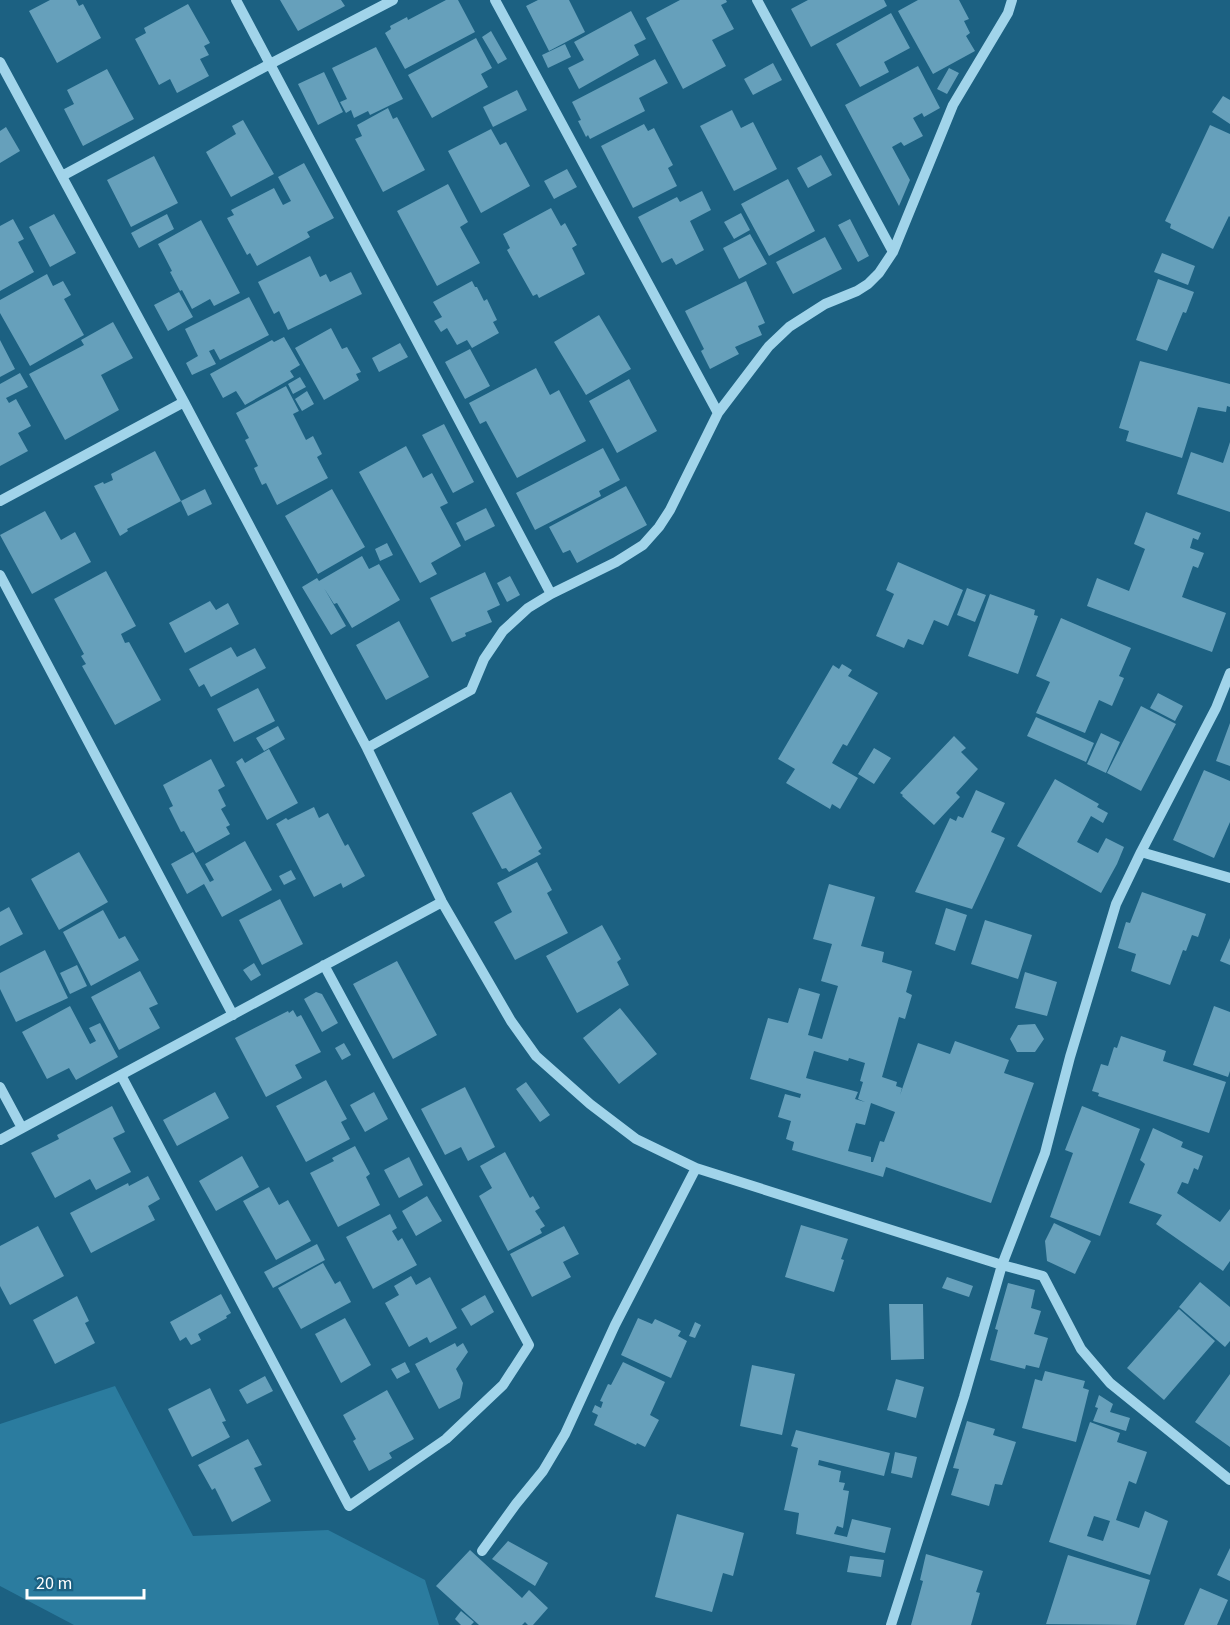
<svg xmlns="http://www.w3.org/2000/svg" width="1230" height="1625" viewBox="0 0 1230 1625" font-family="'Source Sans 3',sans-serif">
<rect width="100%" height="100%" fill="#1c6182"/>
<!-- green -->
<path fill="#2b7c9f" d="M115 1386 193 1536 328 1530 425 1580 439 1625H74L0 1586V1424Z"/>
<!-- building -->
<path fill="#66a0bb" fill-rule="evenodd" d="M50 0H76L79 6 83 4 101 38 57 63 29 11Z
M280 0H341L345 6 298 31Z
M446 0H458L475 32 405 69 385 33 391 29 390 26 407 17 408 20Z
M538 0H569L585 32 549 51 526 6Z
M680 0H726L727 2 721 5 734 29 712 40 726 66 683 89 646 18Z
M808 0H884L887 6 811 47 791 9Z
M918 0H959L969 19 964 21 970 33 966 36 975 51 933 74 898 11Z
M188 4 210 43 204 46 209 55 200 59 209 76 177 93 170 79 159 85 135 39 146 33 144 28Z
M631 11 646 39 634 45 639 55 579 89 568 68 584 60 574 42Z
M891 13 910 48 884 62 889 72 860 87 836 44Z
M491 31 507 59 498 64 482 37Z
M476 38 492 68 481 74 488 87 432 118 408 75Z
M565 44 571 57 548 68 542 55Z
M376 47 403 99 370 115 368 111 354 118 351 110 346 113 340 102 347 99 332 68Z
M655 59 668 83 639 98 645 111 590 139 588 135 586 137 578 121 581 120 572 102Z
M773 63 782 80 753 95 744 79Z
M918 66 940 108 924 117 922 113 913 118 923 136 904 146 901 142 892 147 910 180 899 206 845 105Z
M949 68 959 73 947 94 937 89Z
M107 69 134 119 83 146 64 109 74 104 67 90Z
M324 72 343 112 318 125 298 84Z
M517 90 527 110 493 127 483 107Z
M1223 96 1230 100V124L1212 112Z
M388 108 393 119 397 117 425 170 383 192 355 139 362 136 357 125Z
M732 110 741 128 753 122 777 169 734 191 700 126Z
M243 120 274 174 231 197 206 152 236 134 232 126Z
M644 124 648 131 654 128 673 165 668 168 677 186 633 208 601 146Z
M1210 125 1230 134V217L1229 216 1213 249 1170 228 1171 224 1165 221Z
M6 127 20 151 0 163V131Z
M491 129 500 145 506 142 530 186 481 213 448 151Z
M821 155 832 175 808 188 797 168Z
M154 156 178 203 131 227 107 180Z
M304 163 334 218 307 232 310 237 257 266 250 253 247 255 227 218 234 215 231 210 274 188 283 205 291 201 278 177Z
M567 169 577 187 554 199 544 181Z
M788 179 815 231 769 256 741 204Z
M448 184 468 222 460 227 480 263 437 286 397 211Z
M702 191 711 210 690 221 704 250 676 265 672 258 662 263 638 217 677 197 680 202Z
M551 208 561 226 565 223 577 245 572 248 585 274 539 298 537 294 533 296 507 250 510 248 503 234Z
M741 213 750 230 734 239 724 222Z
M54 214 76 253 50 267 29 227Z
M167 214 174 229 139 248 131 233Z
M13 219 24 239 18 242 34 272 0 291V226Z
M850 219 869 256 858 262 838 225Z
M201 220 240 293 214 306 210 299 192 309 182 290 180 291 170 272 172 271 158 244Z
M750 234 767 264 739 279 723 248Z
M825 237 842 269 793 294 776 262Z
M1162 253 1195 266 1188 285 1154 272Z
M310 256 320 277 326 274 330 282 351 272 362 294 288 330 279 311 274 314 258 282Z
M47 274 53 286 63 281 71 295 64 299 84 335 30 366 0 313V300Z
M1158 279 1194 292 1186 313 1183 312 1167 351 1136 340Z
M472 281 475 287H477L484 301 487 299 497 320 493 322 499 333 472 348 467 340 457 345 447 328 441 332 434 321 442 317 433 302Z
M746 281 765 323 758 326 762 335 735 347 739 354 710 369 701 351 704 349 685 311Z
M179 292 193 317 168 331 154 305Z
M249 297 269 335 220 360 214 349 209 351 216 364 192 375 186 363 198 356 185 329Z
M599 315 631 369 586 395 554 342Z
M113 322 133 358 101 375 119 410 65 440 29 374 84 345 81 340Z
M331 328 342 349 347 347 361 372 356 374 359 380 324 400 295 348Z
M284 337 300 365 290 371 294 377 245 405 236 391 223 398 210 374 272 340 274 342Z
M0 340 15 369 0 377Z
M400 343 408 357 379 372 372 358Z
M470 349 490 386 465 399 445 362Z
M1140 361 1230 384V407L1227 406 1226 412 1198 407 1182 458 1126 441 1129 431 1119 428Z
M536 368 550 395 559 390 586 441 517 478 486 421 480 424 469 403Z
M20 373 28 387 6 398 9 403 16 399 31 426 18 433 28 451 0 466V384Z
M300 377 306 387 293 394 288 384Z
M629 379 657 431 617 453 589 401Z
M286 386 299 411 293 414 306 440 313 436 322 454 317 457 328 478 277 505 266 483 262 485 254 468 258 466 245 440 249 438 236 413Z
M307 391 314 404 302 411 295 399Z
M444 424 474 482 453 493 422 435Z
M1230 442V512L1177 494 1191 452 1223 463Z
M406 446 423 478 432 473 448 503 440 507 461 546 431 563 437 574 420 583 359 472Z
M603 448 620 480 599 491 601 496 535 530 516 493Z
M155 451 181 501 205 489 212 504 188 516 181 501 127 529 128 531 120 536 94 486 103 482 104 484 113 480 111 474Z
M626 486 647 525 577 563 570 550 563 553 549 527Z
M332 489 365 547 318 574 285 516Z
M486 508 495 526 465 541 456 523Z
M45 511 61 540 75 532 91 562 32 594 0 535Z
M1146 512 1201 533 1198 540 1193 538 1190 548 1204 553 1198 568 1193 566 1182 597 1226 613 1212 652 1087 606 1097 578 1129 591 1145 549 1134 544Z
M387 543 393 555 380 561 375 549Z
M362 556 369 569 379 564 400 600 352 628 337 603 334 604 324 588 346 626 331 635 302 587 317 578 319 581Z
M898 562 963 590 948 626 934 620 923 645 908 639 904 648 876 636 894 594 886 590Z
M106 571 136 626 121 634 125 643 129 642 161 700 115 725 82 666 86 664 81 656 84 654 54 599Z
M485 572 500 605 487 611 492 622 465 633 466 636 452 642 430 598Z
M510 576 520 595 507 602 497 583Z
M967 588 986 595 975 622 957 615Z
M990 594 1035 610 1034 615 1038 616 1018 674 968 656Z
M210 601 216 610 228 603 239 624 185 653 169 623Z
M1061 618 1131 648 1119 676 1124 678 1112 706 1099 700 1085 733 1036 713 1050 682 1036 676Z
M399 621 429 677 386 700 356 645Z
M231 647 237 657 255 648 266 668 211 697 204 684 199 687 189 669Z
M842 664 852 670 848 676 878 693 847 746 843 744 832 763 858 778 840 809 832 804 830 809 786 783 795 769 778 759 833 665 839 669Z
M258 688 275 721 234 742 217 709Z
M1158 693 1183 706 1175 721 1150 708Z
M1141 706 1176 724 1141 791 1107 773Z
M1036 717 1094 743 1086 762 1027 736Z
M1230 723V766L1216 761Z
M278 726 285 739 264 751 256 738Z
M1101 733 1120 742 1106 773 1087 764Z
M954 736 966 748 961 752 978 769 956 793 960 797 934 825 902 796 903 795 900 793Z
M874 748 891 758 874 784 858 774Z
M269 749 298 803 267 820 236 762 242 758 245 763Z
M211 759 225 786 218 790 226 806 221 809 230 825 226 827 230 834 196 853 184 831 181 832 169 808 173 806 163 785Z
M1204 770 1230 781V822L1214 858 1173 840Z
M1055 779 1099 804 1097 807 1108 813 1103 823 1091 816 1077 842 1098 853 1106 838 1124 847 1117 864 1101 893 1017 846Z
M976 790 1005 803 991 832 1005 838 972 909 915 892 950 818 956 821 958 816 963 818Z
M511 792 542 848 538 851 541 854 509 872 506 868 502 869 472 813Z
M314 807 319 818 328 813 345 846 348 844 365 876 343 888 341 883 314 897 276 824 286 818 288 820Z
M245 841 272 890 222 917 204 884 187 894 171 864 193 852 210 882 214 880 205 864Z
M79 852 108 902 59 930 31 879Z
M537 862 552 890 547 893 568 933 515 960 494 922 512 912 497 883Z
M291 870 296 879 284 885 279 876Z
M829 884 875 897 861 946 884 952 882 962 912 971 906 992 912 995 905 1019 899 1017 882 1077 897 1082 896 1086 902 1088 900 1095 918 1043 950 1054 955 1041 1009 1060 1004 1073 1034 1083 991 1203 886 1167 883 1177 792 1150 794 1142 786 1139 791 1121 778 1117 785 1094 800 1098 801 1094 750 1079 768 1018 788 1023 799 988 820 994 808 1035 822 1039 838 986 821 981 832 944 813 939ZM814 1051 848 1061 849 1058 865 1063 860 1081 863 1082 858 1099 865 1102 855 1099 858 1092 806 1078ZM871 1103 895 1112 884 1142 880 1141 873 1162H871V1157L848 1151 856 1123 865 1125Z
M1142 892 1206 914 1198 937 1192 935 1186 951 1183 950 1170 985 1131 971 1136 954 1118 948 1126 922 1130 923Z
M280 899 303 944 262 965 239 920Z
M9 907 23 934 0 946V912Z
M946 908 967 915 955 951 935 944Z
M103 910 119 939 125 936 139 960 91 986 63 932Z
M985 920 1032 935 1018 979 971 964Z
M602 925 621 959 617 962 629 985 577 1013 546 956Z
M1230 938V965L1220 961Z
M45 950 68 998 16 1022 0 989V973Z
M397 961 437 1035 393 1059 353 984Z
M254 963 261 975 251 981 243 970Z
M77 965 87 986 70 994 60 973Z
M140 971 158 1004 149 1008 160 1028 119 1050 91 997Z
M1025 972 1057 982 1047 1016 1015 1008Z
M316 992 322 994 338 1023 322 1032 304 999Z
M70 1006 90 1044 96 1041 89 1028 100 1023 118 1057 76 1080 69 1068 47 1079 22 1032Z
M1214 1006 1230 1012V1071L1228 1077 1193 1065Z
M620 1008 657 1054 619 1084 583 1038Z
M293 1010 297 1017 301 1015 321 1052 295 1065 302 1078 266 1097 235 1038 288 1011 289 1013Z
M1035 1024 1044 1039 1035 1052H1017L1010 1039 1018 1025Z
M1121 1036 1166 1051 1163 1061 1226 1082 1209 1133 1098 1096 1099 1093 1092 1091 1101 1064 1108 1066 1114 1047 1117 1048Z
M344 1043 351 1055 342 1060 335 1048Z
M326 1080 347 1119 341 1122 350 1139 306 1162 276 1106Z
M526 1082 550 1115 540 1122 516 1089Z
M465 1087 495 1147 468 1161 461 1147 445 1155 421 1109Z
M215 1092 229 1118 177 1146 163 1120Z
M374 1092 388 1119 365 1132 350 1105Z
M112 1106 125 1132 113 1138 131 1172 96 1190 90 1179 55 1198 31 1153 59 1139 57 1135Z
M1082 1106 1140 1129 1100 1236 1050 1217 1073 1153 1065 1150Z
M1153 1128 1183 1142 1181 1147 1203 1156 1198 1170 1194 1168 1188 1184 1182 1182 1177 1193 1220 1222 1230 1209V1261L1223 1271 1156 1224 1162 1215 1129 1203 1145 1164 1140 1160Z
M355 1146 370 1174 366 1177 380 1205 338 1227 310 1173 334 1161 332 1158Z
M505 1152 530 1198 533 1196 540 1208 535 1211 545 1226 540 1229 542 1233 508 1251 479 1196 492 1188 480 1166Z
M242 1156 259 1187 216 1211 199 1181Z
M409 1157 423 1185 399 1198 384 1170Z
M148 1176 160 1199 148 1206 155 1220 91 1253 70 1213 128 1183 129 1186Z
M269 1187 279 1205 288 1200 311 1241 276 1260 243 1201Z
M427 1196 442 1221 416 1236 402 1211Z
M390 1214 397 1228 392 1231 398 1241 402 1238 417 1265 373 1289 346 1237Z
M1054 1223 1091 1241 1075 1274 1047 1261 1045 1241Z
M801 1225 848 1239 841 1259 844 1260 834 1292 785 1277Z
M38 1226 64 1276 10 1305 0 1286V1246Z
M564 1226 579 1254 563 1262 571 1277 532 1297 510 1254Z
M317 1244 325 1260 273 1288 264 1272Z
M323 1263 335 1284 340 1281 351 1302 301 1329 278 1288Z
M411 1276 416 1285 430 1277 457 1328 430 1343 427 1337 409 1347 385 1303 399 1295 394 1286Z
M947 1277 973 1286 969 1297 942 1288Z
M1200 1282 1230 1307V1341L1225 1347 1179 1307Z
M1008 1283 1035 1290 1031 1308 1041 1311 1034 1334 1048 1338 1039 1368 1026 1365 1025 1369 990 1360 998 1330 995 1329Z
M221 1294 231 1313 226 1316 227 1318 198 1334 201 1340 191 1345 186 1337 180 1341 170 1322Z
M485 1295 494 1312 471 1326 461 1309Z
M77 1296 89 1321 85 1323 95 1343 55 1364 33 1320Z
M889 1304H923L924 1359 891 1360Z
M1179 1309 1215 1341 1164 1400 1127 1368Z
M345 1318 371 1365 341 1383 315 1334Z
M638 1318 652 1324 655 1319 681 1331 678 1336 687 1341 671 1378 621 1355Z
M695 1322 701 1325 695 1338 689 1336Z
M455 1343 457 1347 463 1343 468 1352 456 1369 463 1383 460 1398 439 1409 415 1364Z
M405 1362 410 1372 397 1379 391 1369Z
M623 1362 665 1382 650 1415 659 1420 645 1447 637 1443 636 1445 594 1425 598 1415 592 1412 595 1405 601 1408 603 1402 600 1401 608 1384 611 1385Z
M752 1365 795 1374 782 1435 740 1426Z
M1045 1371 1085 1381 1083 1388 1089 1390 1076 1442 1022 1428 1035 1379 1042 1381Z
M1230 1374V1447L1195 1422Z
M265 1376 273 1391 247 1404 239 1390Z
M896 1379 924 1387 916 1418 887 1410Z
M210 1388 226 1421 222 1422 230 1437 192 1457 168 1409Z
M387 1390 414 1439 389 1453 392 1458 369 1471 353 1441 356 1439 343 1415Z
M1099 1395 1113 1404 1110 1412 1130 1418 1126 1431 1093 1421 1098 1408 1095 1407Z
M967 1421 995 1429 993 1435 1016 1442 1002 1485 995 1484 989 1506 951 1495 959 1469 953 1468Z
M1090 1422 1120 1433 1117 1442 1147 1452 1136 1484 1129 1481 1116 1520 1139 1528 1145 1511 1168 1521 1150 1575 1049 1542ZM1094 1516 1110 1521 1103 1541 1087 1536Z
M796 1430 890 1453 884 1476 819 1460 818 1465 841 1471 839 1482 845 1483 843 1490 849 1491 843 1528 837 1526 834 1534 847 1537 852 1519 891 1528 885 1553 796 1534 799 1513 784 1510 798 1448 791 1446Z
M248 1439 262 1465 254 1468 271 1501 232 1522 215 1488 212 1490 198 1465Z
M895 1452 917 1457 912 1478 891 1473Z
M677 1514 744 1533 733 1576 723 1573 712 1612 655 1597Z
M508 1541 548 1563 535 1586 492 1559Z
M1230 1548V1581L1217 1575Z
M470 1550 522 1598 529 1590 548 1608 533 1625H528L525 1622 522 1625H479L436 1586Z
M926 1554 983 1571 976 1592 980 1593 971 1625H911L923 1581 920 1580Z
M1068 1555 1150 1580 1136 1625 1046 1624Z
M850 1556 884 1560 881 1577 847 1572Z
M1200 1588 1228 1600 1217 1625H1184Z
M461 1611 474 1622 471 1625H461L455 1619Z"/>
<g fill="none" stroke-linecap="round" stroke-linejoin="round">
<!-- minor -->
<path stroke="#a1d4ea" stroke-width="10" d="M236 0 551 594
M495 0 718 413
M757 0 893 252
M0 62 184 402 367 748 442 902 511 1021 536 1056 590 1104 636 1139 696 1168 1002 1265 1043 1276 1081 1349 1110 1383 1230 1480
M62 176 270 64 393 0
M0 501 184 402
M0 575 233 1015
M367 748 471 690 484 659 503 631 528 608 551 594 616 562 643 545 659 527 670 510 718 413 769 346 789 327 825 304 857 291 868 284 879 273 893 252 953 105 1008 13 1012 0
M1141 852 1230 878
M121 1075 349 1506 446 1439 503 1385 529 1345 324 965
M0 1087 22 1128
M0 1140 442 902
M482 1551 516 1504 543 1471 565 1434 615 1325 696 1168
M891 1625 964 1397 1002 1265 1045 1153 1070 1057 1116 904 1141 852 1216 708 1230 673"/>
</g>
<!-- scale -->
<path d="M27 1589v9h117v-9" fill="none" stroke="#ffffff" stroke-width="3"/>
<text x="36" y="1589" font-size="18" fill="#ffffff" stroke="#1c6182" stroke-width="4.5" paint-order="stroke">20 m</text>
</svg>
